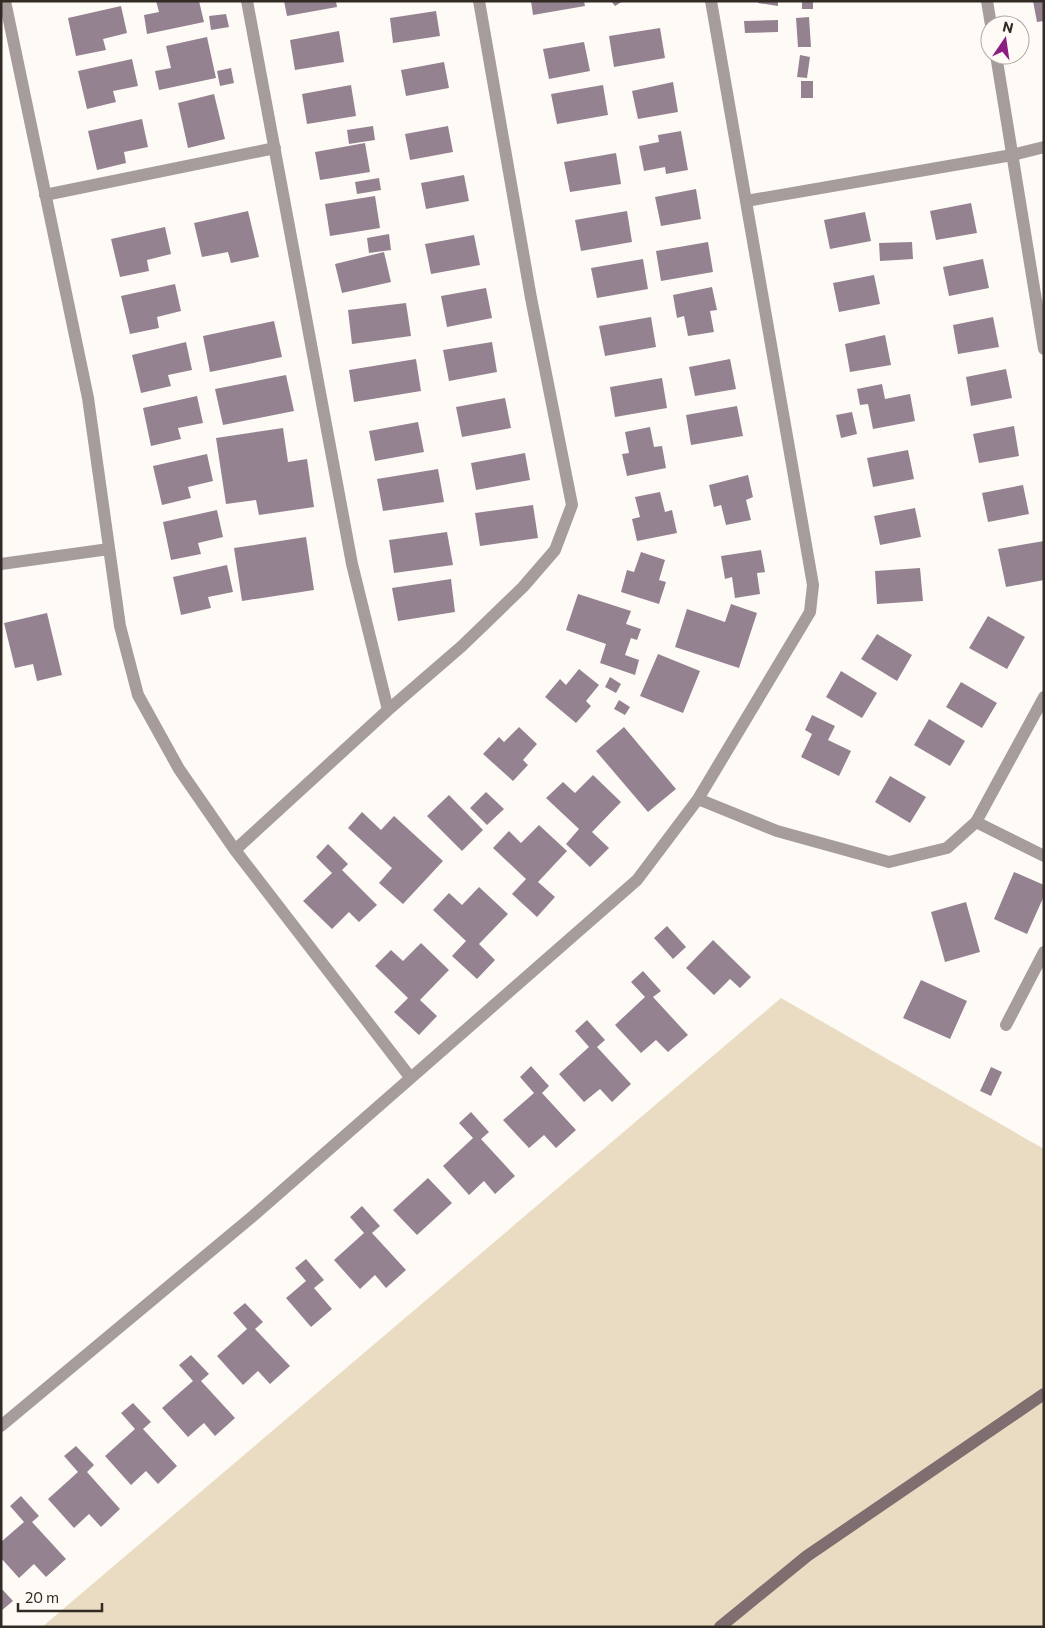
<svg xmlns="http://www.w3.org/2000/svg" width="1045" height="1628" viewBox="0 0 1045 1628" font-family="Commissioner,sans-serif">
<rect width="100%" height="100%" fill="#fefbf7"/>
<!-- green -->
<path fill="#eadbc3" d="M781 998 1044 1149V1627H42Z"/>
<!-- building -->
<path fill="#958291" d="M156 1H199L204 22 147 34 144 15 159 12Z
M284 1H336L337 7 287 16Z
M531 1H584L585 6 533 15Z
M611 1H623L615 6Z
M758 1H778V6L758 3Z
M802 1H813V9H802Z
M1033 1H1044V21L1037 22Z
M121 6 127 33 103 39 106 50 76 56 68 18Z
M436 11 440 36 393 43 390 18Z
M226 14 229 27 211 30 209 16Z
M809 17 811 47H798L796 18Z
M778 20V32L745 33 744 21Z
M660 28 665 58 614 67 609 36Z
M339 31 344 62 295 70 290 40Z
M207 37 216 78 159 90 155 71 171 68 166 46Z
M584 42 590 71 549 79 543 49Z
M800 55 810 57 807 78 797 77Z
M132 59 138 86 113 91 116 102 87 109 78 71Z
M444 62 449 88 406 96 401 70Z
M231 68 234 83 220 86 217 71Z
M801 81H813V98H801Z
M673 82 678 112 638 119 632 91Z
M351 85 356 116 307 124 302 94Z
M603 85 608 115 557 124 551 94Z
M214 94 225 139 188 148 178 103Z
M142 119 148 147 124 152 126 163 97 170 88 131Z
M373 126 375 140 349 144 347 130Z
M448 126 453 152 410 160 405 134Z
M681 131 688 170 666 174 665 167 644 171 639 146 659 142 658 135Z
M365 143 370 172 320 180 315 152Z
M616 153 621 184 570 192 564 162Z
M464 175 469 201 426 209 421 183Z
M379 178 381 190 357 194 355 182Z
M696 189 701 219 661 226 655 197Z
M375 196 380 228 330 236 325 204Z
M971 203 977 233 936 240 930 211Z
M248 211 259 257 231 263 228 252 202 257 194 223Z
M627 211 632 242 581 251 575 220Z
M865 212 871 241 830 249 824 220Z
M165 227 171 254 147 260 149 271 120 277 111 239Z
M389 234 391 250 369 253 367 238Z
M474 235 480 265 431 274 425 244Z
M708 242 713 272 661 281 656 251Z
M912 242 913 259 880 261 879 243Z
M384 252 391 282 342 293 335 264Z
M643 259 648 289 597 298 591 268Z
M983 259 989 288 949 296 943 267Z
M874 275 880 304 839 312 833 283Z
M175 284 181 311 157 317 159 328 130 334 121 296Z
M712 287 717 310 710 311 714 332 688 336 684 316 677 318 673 295Z
M486 288 492 318 447 327 441 296Z
M406 303 411 336 352 344 348 310Z
M651 317 656 347 605 356 599 326Z
M993 317 999 347 958 354 953 325Z
M274 321 282 357 210 372 203 336Z
M885 335 891 365 850 372 845 344Z
M186 342 192 370 168 375 171 386 141 393 132 355Z
M492 342 497 372 449 381 443 350Z
M416 359 421 391 354 402 349 370Z
M730 359 736 389 695 396 689 367Z
M1006 369 1012 398 971 406 966 377Z
M286 375 294 411 223 425 215 389Z
M662 378 667 408 615 417 610 387Z
M882 384 885 399 910 394 915 421 873 429 868 404 860 405 857 389Z
M197 396 203 423 178 428 181 439 151 446 143 408Z
M505 398 511 428 462 437 456 407Z
M737 406 743 436 691 445 686 415Z
M852 412 857 434 841 438 836 415Z
M418 422 424 452 375 461 369 431Z
M1014 426 1019 456 979 463 973 434Z
M650 427 654 447 662 446 666 468 627 476 622 454 629 453 625 432Z
M283 428 288 462 307 459 314 507 259 515 256 500 226 504 216 438Z
M908 450 914 479 873 487 867 458Z
M525 453 530 480 476 490 471 463Z
M207 454 213 481 188 487 191 498 162 505 153 466Z
M438 469 444 502 383 511 377 479Z
M748 475 753 497 746 500 751 520 726 525 721 505 714 507 709 485Z
M1023 485 1029 514 988 522 982 493Z
M660 492 665 512 672 510 677 533 637 541 632 519 640 517 635 497Z
M533 505 538 538 480 546 475 513Z
M915 508 921 537 880 545 874 516Z
M217 510 223 537 198 543 201 554 171 560 163 522Z
M447 532 453 565 394 573 389 540Z
M306 537 314 590 242 601 234 548Z
M1044 541V580L1006 587 998 549Z
M761 550 765 572 757 573 760 594 735 598 732 577 725 579 721 556Z
M641 552 665 560 659 580 666 582 659 604 621 592 627 570 634 572Z
M227 565 233 592 208 597 211 608 181 615 173 577Z
M920 568 923 601 877 604 875 571Z
M451 579 455 612 398 621 392 588Z
M578 594 631 611 626 624 641 629 637 640 631 638 625 655 639 660 635 675 600 663 606 644 566 630Z
M731 604 757 613 739 668 675 647 687 609 725 622Z
M47 613 62 675 37 681 33 664 15 668 4 623Z
M988 616 1025 637 1007 669 969 648Z
M877 634 912 655 897 681 861 659Z
M658 654 700 671 683 713 640 696Z
M579 669 599 685 586 701 591 706 576 723 545 697 560 679 566 685Z
M841 671 877 693 862 718 826 697Z
M610 677 621 684 616 693 605 687Z
M961 682 997 703 982 728 946 707Z
M619 700 630 707 625 715 614 709Z
M812 715 835 726 828 740 851 751 839 776 801 757 812 734 805 730Z
M929 719 965 741 950 766 914 745Z
M519 727 537 744 523 760 528 765 513 781 483 754 499 737 504 742Z
M624 727 676 789 648 812 596 751Z
M593 775 621 802 592 832 609 848 590 867 566 844 579 829 546 798 563 782 575 793Z
M890 776 926 797 910 823 875 802Z
M486 792 504 809 487 825 470 808Z
M449 795 483 830 462 851 427 816Z
M362 812 381 830 394 816 443 861 403 904 379 883 392 868 348 828Z
M539 825 567 851 538 882 555 897 537 917 512 894 526 879 493 848 509 831 521 843Z
M328 844 348 864 342 870 377 905 359 922 349 912 332 929 303 901 332 873 316 857Z
M1014 872 1044 885V896L1027 934 994 919Z
M479 887 508 914 479 944 495 960 477 979 452 956 466 941 433 910 449 893 462 905Z
M966 902 980 952 945 962 931 912Z
M667 926 686 947 673 959 654 938Z
M713 940 751 977 740 988 730 979 714 995 686 968Z
M421 943 449 970 420 1000 437 1016 419 1035 394 1012 408 998 375 966 391 950 403 961Z
M643 971 661 991 653 997 688 1035 668 1052 656 1040 641 1053 615 1025 645 997 631 982Z
M921 980 967 1001 950 1039 903 1018Z
M587 1020 605 1040 597 1047 631 1084 612 1102 600 1089 584 1102 559 1074 589 1047 575 1031Z
M531 1066 549 1086 542 1093 576 1130 556 1148 544 1135 529 1148 503 1120 534 1093 520 1077Z
M991 1067 1002 1072 991 1096 980 1091Z
M471 1112 489 1132 481 1139 515 1176 495 1194 484 1181 469 1195 443 1166 473 1138 459 1123Z
M428 1178 452 1203 417 1235 393 1210Z
M362 1206 380 1226 372 1233 406 1270 386 1288 375 1275 360 1289 334 1260 364 1233 350 1217Z
M306 1259 324 1280 314 1288 332 1309 311 1327 286 1298 306 1281 295 1268Z
M245 1303 263 1322 255 1329 290 1366 270 1384 258 1371 243 1385 217 1356 247 1329 233 1313Z
M191 1355 209 1374 201 1381 235 1418 215 1436 204 1423 188 1437 162 1408 193 1381 179 1365Z
M133 1403 151 1422 143 1429 177 1466 158 1484 146 1471 131 1485 105 1456 135 1429 121 1413Z
M76 1446 94 1465 87 1472 120 1509 101 1527 89 1514 74 1528 48 1499 78 1472 64 1456Z
M21 1496 39 1516 32 1522 66 1559 46 1577 34 1564 19 1578 1 1558V1542L24 1522 10 1506Z
M1 1588 13 1601 1 1611Z"/>
<g fill="none" stroke-linecap="round" stroke-linejoin="round">
<!-- service -->
<path stroke="#a79c9c" stroke-width="12" d="M976 822 1044 856
M1006 1025 1044 952"/>
<!-- minor -->
<path stroke="#a79c9c" stroke-width="12" d="M5 1 88 398 120 626 138 695 179 769 235 850 410 1077
M247 1 352 564 388 710
M987 1 991 25
M996 55 1044 349
M45 195 275 148
M746 201 1012 155 1044 147
M1 564 109 549
M698 799 777 831 889 862 947 848 976 822 1044 697
M235 850 388 710 462 646 523 587 555 550 572 505 531 298 479 1
M1 1426 253 1216 637 880 698 799 810 612 813 585 711 1"/>
<!-- secondary -->
<path stroke="#7f6e6f" stroke-width="12" d="M720 1627 807 1556 1044 1394"/>
</g>
<!-- border -->
<rect width="1045" height="1628" fill="none" stroke="#312b24" stroke-width="5"/>
<!-- north arrow -->
<g transform="translate(1005 40) rotate(13)"><circle r="24" fill="#fefbf7" stroke="#aca8a3"/>
<path d="M0-4L9 19L0 12L-9 19Z" fill="#8c1d80"/>
<text y="-8" font-size="14" font-weight="bold" text-anchor="middle" fill="#312b24">N</text>
</g>
<!-- scale -->
<path d="M18 1603v8h84v-8" fill="none" stroke="#312b24" stroke-width="2.5"/>
<text x="25" y="1603" font-size="15" fill="#312b24" stroke="#fefbf7" stroke-width="4" paint-order="stroke">20 m</text>
</svg>
